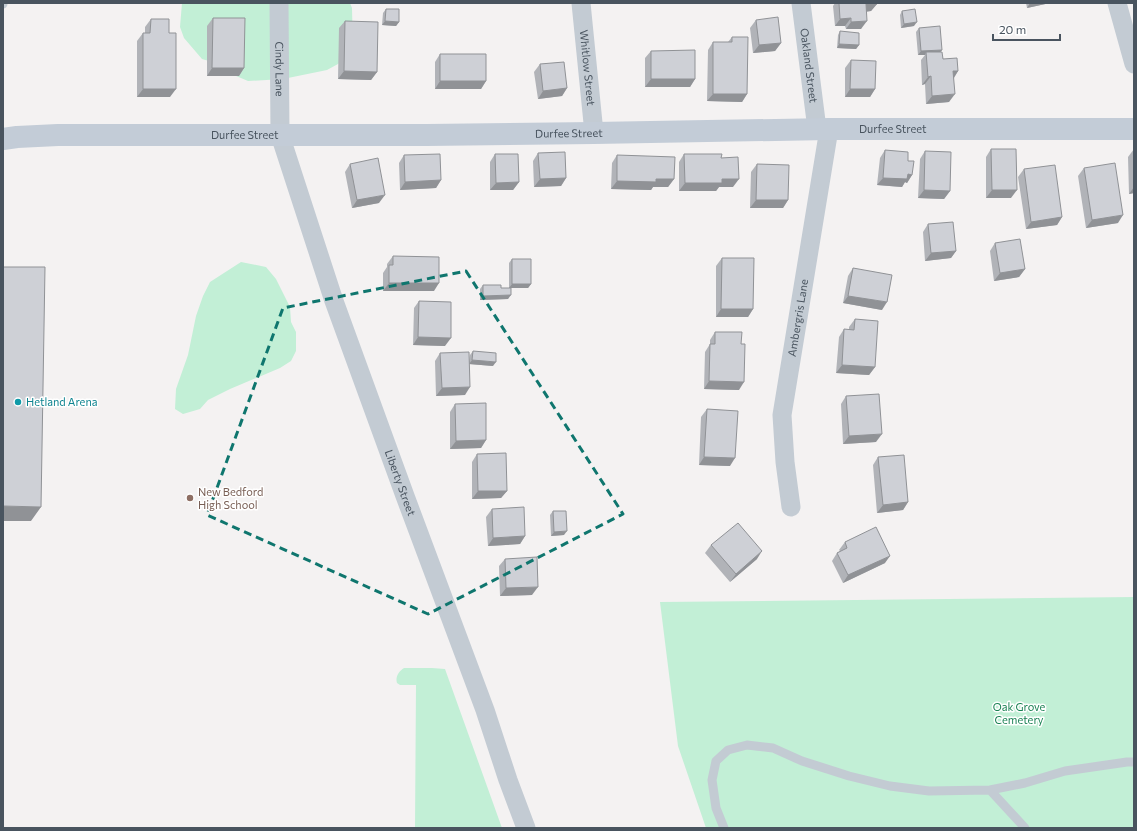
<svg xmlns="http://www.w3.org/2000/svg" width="1137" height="831" viewBox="0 0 1137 831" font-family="Commissioner,sans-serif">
<rect width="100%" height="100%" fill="#f4f2f2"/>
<!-- green -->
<path fill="#c2efd6" d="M182 3H350L352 8 353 51 338 64 327 70 283 79 248 81 222 70 216 63 202 59 184 38 180 27Z
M241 262 266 267 276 279 290 307 291 322 296 332V351L291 361 280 368 230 389 208 400 200 409 183 414 175 409 176 389 188 355 196 316 203 296 210 282Z
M1134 597V828H706L678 746 660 602Z
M404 668H432L445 669 502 828H415L416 685H400L397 683C395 677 399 671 404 668Z"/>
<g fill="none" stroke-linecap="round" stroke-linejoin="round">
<!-- lane -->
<path stroke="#c3cbd3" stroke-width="9" d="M3 4V3
M990 790 1025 828
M724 828 716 808 712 780 716 761 728 750 747 745 773 748 802 761 849 776 890 786 929 791 990 790 1025 783 1065 771 1127 762H1134"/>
<!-- street -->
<g stroke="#c3cbd3" stroke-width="19">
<path id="s1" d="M279 3 280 135 334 301 405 496 485 710 508 780 526 828"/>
<path id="s2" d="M581 3 594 133"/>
<path id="s3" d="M801 3 817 129"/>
<path d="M1117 3 1134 64"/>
<path id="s4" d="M791 507 785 462 782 415 829 129"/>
</g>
<!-- secondary -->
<path stroke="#c3ccd7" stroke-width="22" id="s5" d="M3 139 17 137 58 135H427L594 133 829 129H1134"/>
</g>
<!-- wall -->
<path fill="#b1b3b8" d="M835 3H877V4L871 11 866 12 861 29H846L845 26H835L833 6Z
M1026 3H1050L1027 8Z
M386 9 399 22 396 26 382 25 383 13Z
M902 11 914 26 901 28 900 15Z
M213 18 244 68 239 76H207V26Z
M151 19 170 97H137V41L143 33H145V27Z
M756 20 781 43 775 51 753 53 750 28Z
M345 21 377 72 371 80 338 79 339 28Z
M919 28 942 50 940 52 943 59 958 71 954 78 949 102 926 104 925 84 922 85 921 60 925 55H918L916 32Z
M840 31 859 45 856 49 837 48 838 35Z
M732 37 747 94 742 102 707 101 708 50 713 42H728Z
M651 51 695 79 690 87H645V58Z
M440 54 486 81 481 89H435V62Z
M851 60 875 89 870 97H845V68Z
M540 64 567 88 562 96 538 99 534 72Z
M991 149 1011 198H986V157Z
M1134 149V193L1129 194 1128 157Z
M885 150 908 161 912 175 907 183 905 182 902 187 877 185 880 158Z
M925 151 950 191 944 199 918 198 920 159Z
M538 153 566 178 561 186 534 187 533 161Z
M495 154 519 182 513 190H490V162Z
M684 154 721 158 733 187H719L716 191H679V162Z
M404 155 441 180 436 188 400 190 399 163Z
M617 155 674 179 668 187H653L651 190 611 189 612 163Z
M350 164 379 203 352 208 345 172Z
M757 164 788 200 783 208H750L751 172Z
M1084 168 1118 223 1086 228 1078 176Z
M1024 169 1062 217 1057 225 1026 229 1018 177Z
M928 224 956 251 951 258 925 261 923 232Z
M995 243 1025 269 1019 277 994 281 990 251Z
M393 256 434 291H383V273L387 267V264Z
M722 258 753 309 748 317H716V266Z
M512 259 531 284 528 288H511L508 299 480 300V289L483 285 501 288H509V263Z
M853 268 882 310 843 303 848 276Z
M419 301 445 346 413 345 414 308Z
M855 319 875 367 869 375 836 373 839 337 844 329 849 330V327Z
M715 332 739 390 704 389 705 352 710 344V340Z
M473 351 493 366 469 364 465 395 436 396 435 361 440 353 469 362 470 355Z
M846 396 876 442 843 444 841 404Z
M455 404 486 440 481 448 450 449V412Z
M707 409 730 466 699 465 701 417Z
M477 454 507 491 501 498 472 499V462Z
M878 457 908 502 903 510 877 513 873 465Z
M492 509 525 536 520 544 488 546 486 517Z
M553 511 564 535 551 536 550 515Z
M845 542 885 563 843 583 832 561 837 553 840 551 839 550Z
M711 545 757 559 730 582 705 553Z
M505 559 532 595 500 596 499 566Z"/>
<!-- shaded-wall -->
<path fill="#909296" d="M1030 3H1050L1027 8Z
M866 4H877L871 11 860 12Z
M851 18 845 26H835L840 19Z
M385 21 399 22 396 26 382 25Z
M867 21 861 29H846L851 22Z
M917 22 914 26 901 28 904 24Z
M781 43 775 51 753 53 759 45Z
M839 44 859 45 856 49 837 48Z
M942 50 939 54 926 52 925 55H918L921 51Z
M212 68H244L239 76H207Z
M344 71 377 72 371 80 338 79Z
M953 71H958L953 79Z
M931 76 925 84 922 85 928 77Z
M651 79H695L690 87H645Z
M440 81H486L481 89H435Z
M567 88 562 96 538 99 543 91Z
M143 89H176L170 97H137Z
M850 89H875L870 97H845Z
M713 94H747L742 102 707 101Z
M955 94 949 102 926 104 932 96Z
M908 174 912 175 907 183 905 182 902 187 877 185 883 178Z
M566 178 561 186 534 187 540 179Z
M656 179H674L668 187H653L651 190 611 189 617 181Z
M722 179H739L733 187H719L716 191H679L685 183Z
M441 180 436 188 400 190 405 182Z
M519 182 513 190H490L496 183Z
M1134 187V193L1129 194Z
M924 190 950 191 944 199 918 198Z
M992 190H1017L1011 198H986Z
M385 195 379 203 352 208 357 200Z
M756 200H788L783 208H750Z
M1123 215 1118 223 1086 228 1092 220Z
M1062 217 1057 225 1026 229 1031 222Z
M956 251 951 258 925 261 931 253Z
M1025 269 1019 277 994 281 1000 273Z
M389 283H439L434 291H383Z
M512 284H531L528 288H509Z
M511 295 508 299 480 300 483 296Z
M848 296 887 302 882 310 843 303Z
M721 309H753L748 317H716Z
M418 337 451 338 445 346 413 345Z
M472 360 496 362 493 366 469 364Z
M842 365 875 367 869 375 836 373Z
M709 381 744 382 739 390 704 389Z
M470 387 465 395 436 396 442 388Z
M882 434 876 442 843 444 849 436Z
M486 440 481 448 450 449 456 441Z
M704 457 735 458 730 466 699 465Z
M478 491H507L501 498 472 499Z
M908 502 903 510 877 513 883 505Z
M3 506 41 507 31 521H3Z
M567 531 564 535 551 536 554 532Z
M525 536 520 544 488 546 493 538Z
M762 551 757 559 730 582 736 574Z
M890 556 885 563 843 583 848 575Z
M538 587 532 595 500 596 506 588Z"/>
<!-- building -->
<path fill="#ced0d6" stroke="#909296" d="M839 3H877V4H866L867 21 851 22V18L840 19Z
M386 9H399V22L385 21Z
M915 9 917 22 904 24 902 11Z
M778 17 781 43 759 45 756 20Z
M213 18H245L244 68H212Z
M151 19H169V33H176V89H143V33H150Z
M345 21 378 22 377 72 344 71Z
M940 26 942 50 921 51 919 28Z
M840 31 859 33V45L839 44Z
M732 37H748L747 94H713V42H732Z
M695 50V79H651V51Z
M926 52H942L943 59 957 58 958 71H953L955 94 932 96 931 76 928 77Z
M440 54H486V81H440Z
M851 60 876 61 875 89H850Z
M564 62 567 88 543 91 540 64Z
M991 149H1016L1017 190H992Z
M885 150 908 152V161H914L912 175 908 174 907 179 883 178Z
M925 151 951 152 950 191 924 190Z
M565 152 566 178 540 179 538 153Z
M440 154 441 180 405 182 404 155Z
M495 154H518L519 182 496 183Z
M684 154H722L721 158 738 157 739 179H722V183H685Z
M617 155 675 157 674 179H656V182L617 181Z
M378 158 385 195 357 200 350 164Z
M1115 163 1123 215 1092 220 1084 168Z
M757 164 789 165 788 200H756Z
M1055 165 1062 217 1031 222 1024 169Z
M953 222 956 251 931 253 928 224Z
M1020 239 1025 269 1000 273 995 243Z
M393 256 439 257V283H389V265H393Z
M722 258H754L753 309H721Z
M512 259H531V284H512Z
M3 267H45L41 507 3 506Z
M853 268 892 275 887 302 848 296Z
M483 285H501V288H511V295L483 296Z
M419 301 451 302V338L418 337Z
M855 319 878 321 875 367 842 365 844 329 854 330Z
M715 332H742L741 344H745L744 382 709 381 710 344H715Z
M473 351 496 353V362L472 360Z
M469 352 470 387 442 388 440 353Z
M879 394 882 434 849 436 846 396Z
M486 403V440L456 441 455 404Z
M707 409 738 411 735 458 704 457Z
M506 453 507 491H478L477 454Z
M904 455 908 502 883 505 878 457Z
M524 507 525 536 493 538 492 509Z
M553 511H566L567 531 554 532Z
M738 523 762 551 736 574 711 545Z
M876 527 890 556 848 575 837 553 847 548 845 542Z
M537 557 538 587 506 588 505 559Z"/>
<!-- marked area -->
<path fill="none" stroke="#0f766e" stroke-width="3" stroke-dasharray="8 5" stroke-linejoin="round" d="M466 271 623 514 428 614 207 515 283 308Z"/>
<!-- markers -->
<circle fill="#0f9aa8" stroke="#fff" stroke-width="1.5" cx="18" cy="402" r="4"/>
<circle fill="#8d6e63" stroke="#fff" stroke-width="1.5" cx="190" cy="498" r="4"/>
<g text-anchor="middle" stroke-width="3" stroke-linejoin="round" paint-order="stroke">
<!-- street labels -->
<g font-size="11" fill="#49545f" stroke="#fff">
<text dy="4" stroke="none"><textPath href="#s3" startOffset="63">Oakland Street</textPath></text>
<text dy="4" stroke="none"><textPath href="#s2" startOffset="65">Whitlow Street</textPath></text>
<text dy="4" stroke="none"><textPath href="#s1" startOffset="66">Cindy Lane</textPath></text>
<text dy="4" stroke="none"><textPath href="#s5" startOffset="890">Durfee Street</textPath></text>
<text dy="4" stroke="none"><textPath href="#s5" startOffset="566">Durfee Street</textPath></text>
<text dy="4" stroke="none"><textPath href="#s5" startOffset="242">Durfee Street</textPath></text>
<text dy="4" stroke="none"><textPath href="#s4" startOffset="191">Ambergris Lane</textPath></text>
<text dy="4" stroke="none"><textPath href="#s1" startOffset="500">Liberty Street</textPath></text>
</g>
<!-- culture labels -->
<g font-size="11" fill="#0d838f" stroke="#fff" text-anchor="start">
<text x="26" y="406">Hetland Arena</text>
</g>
<!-- education labels -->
<g font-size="11" fill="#785e54" stroke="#fff" text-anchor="start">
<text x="198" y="496">New Bedford<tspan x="198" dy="13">High School</tspan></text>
</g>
<!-- park labels -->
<g font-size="11" fill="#198153" stroke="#fff">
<text x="1019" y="711">Oak Grove<tspan x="1019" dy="13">Cemetery</tspan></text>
</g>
</g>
<!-- border -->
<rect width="1137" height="831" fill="none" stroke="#49545f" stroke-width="8"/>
<!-- scale -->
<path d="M993 34v6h67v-6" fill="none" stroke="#49545f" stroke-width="2"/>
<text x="999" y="34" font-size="12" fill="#49545f" stroke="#ffffff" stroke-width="3" paint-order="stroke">20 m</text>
</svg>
